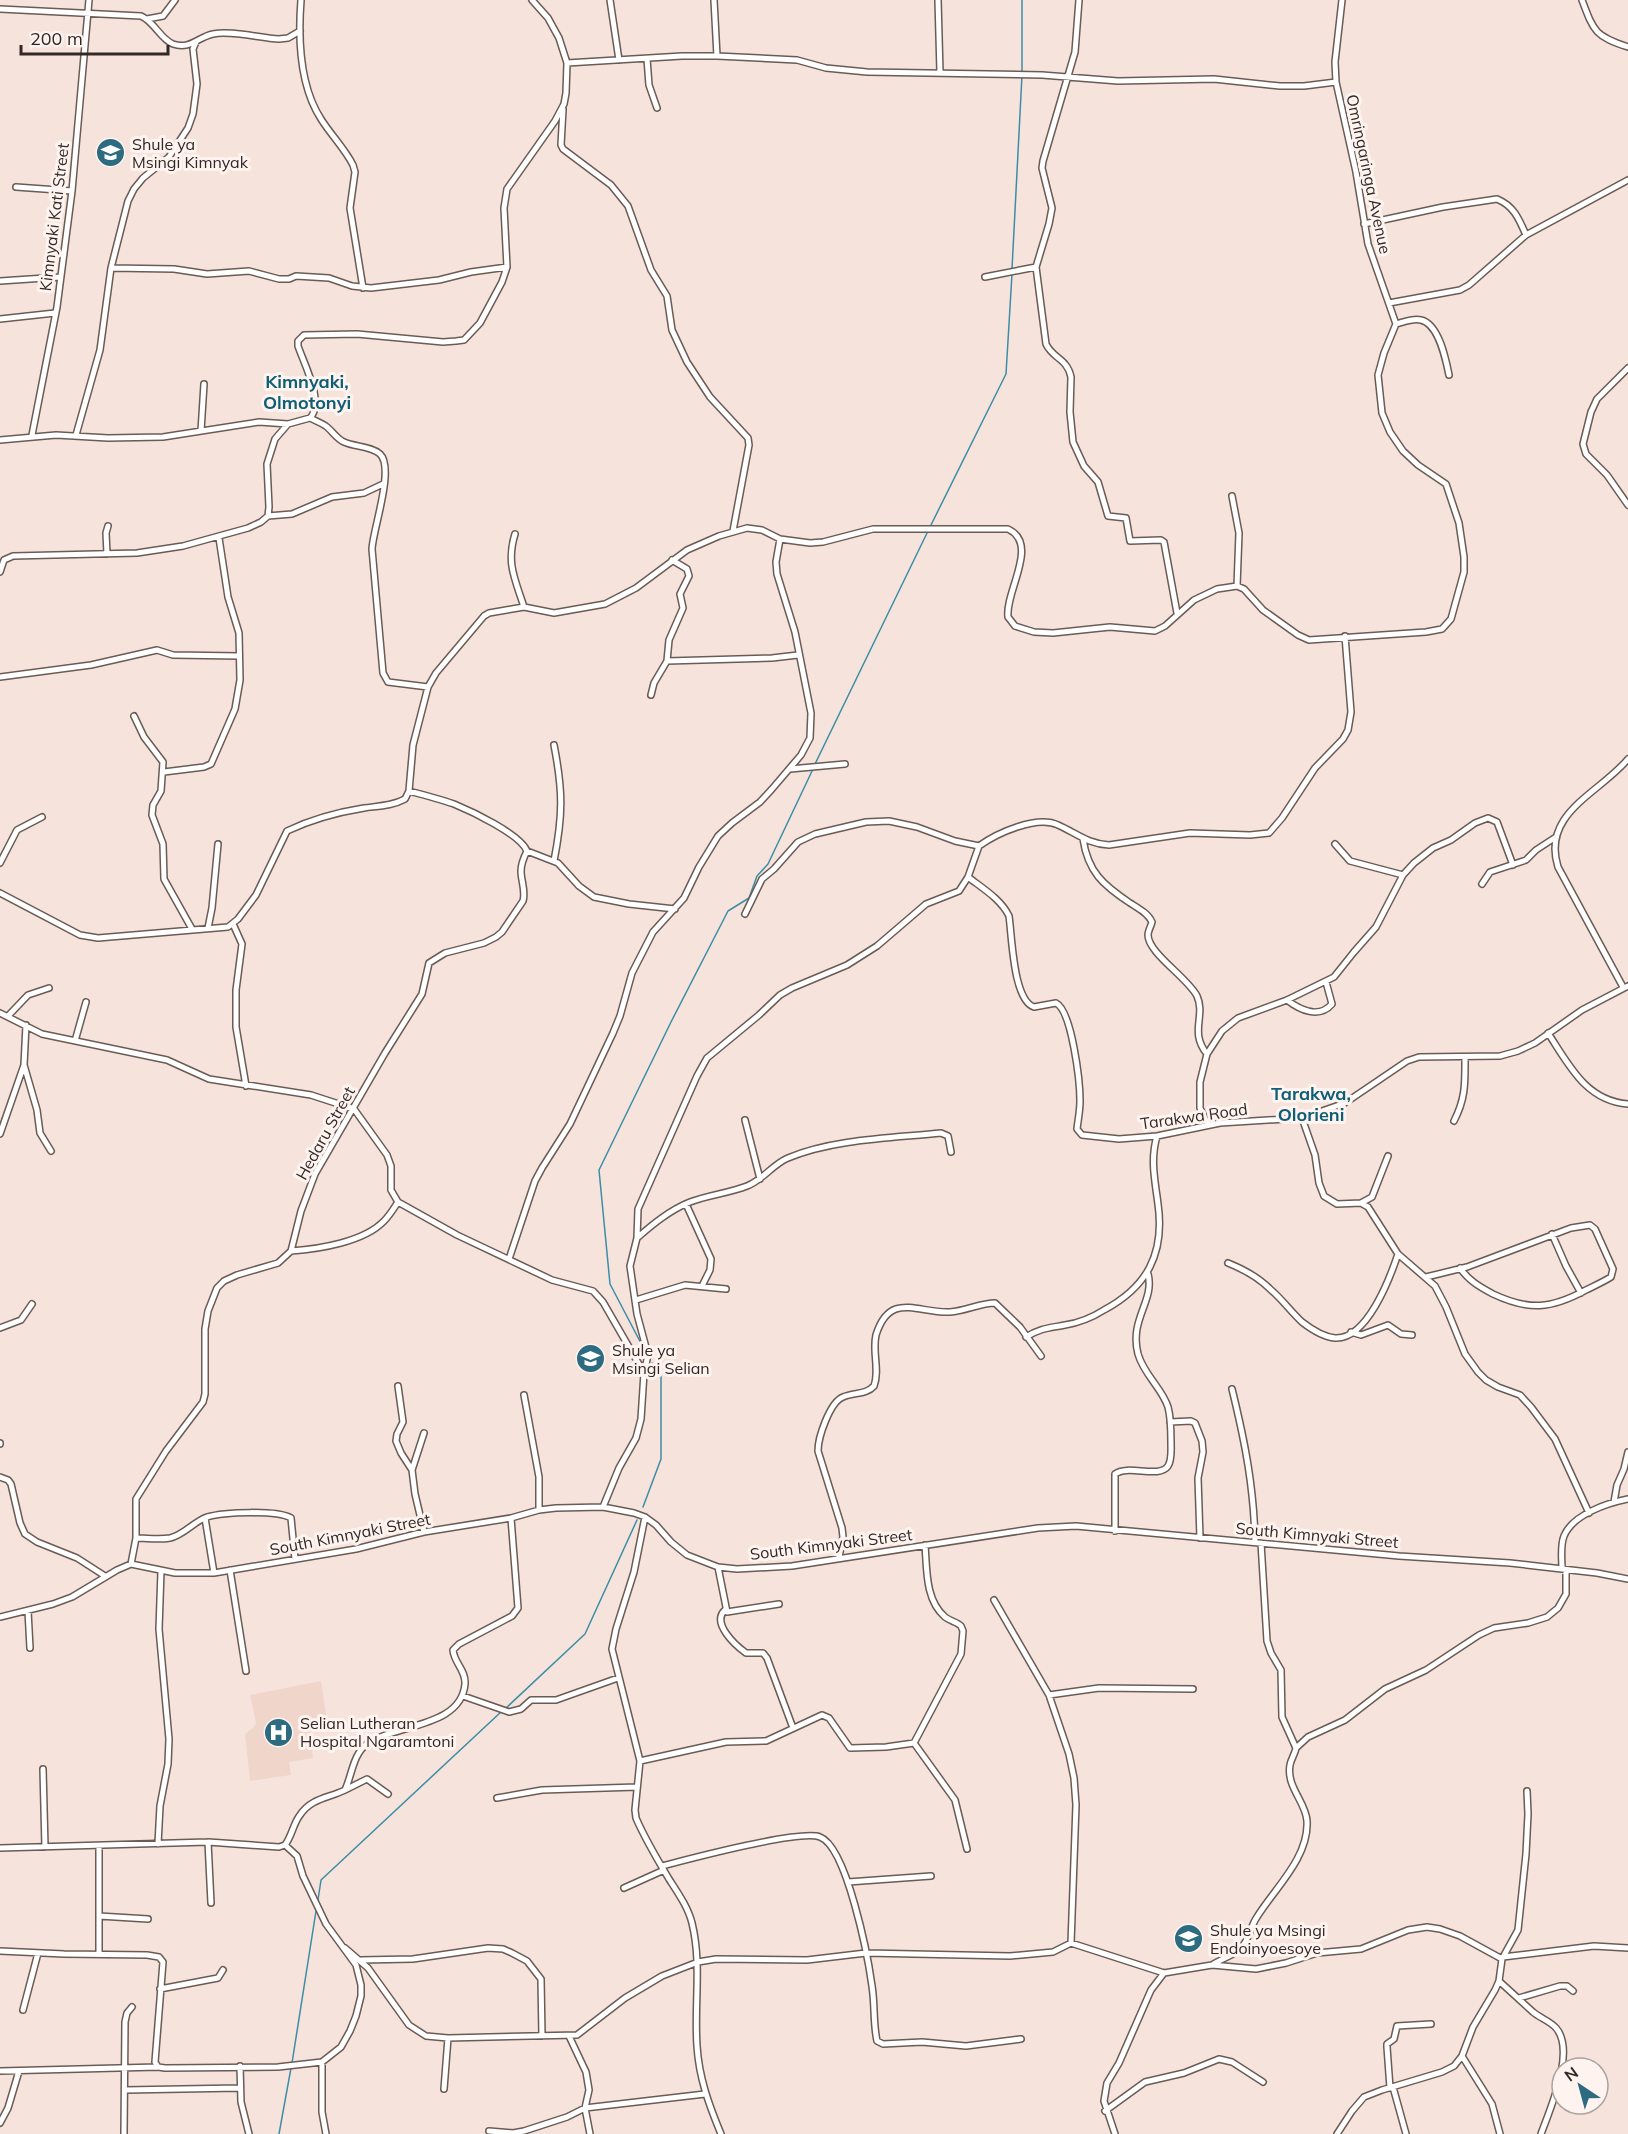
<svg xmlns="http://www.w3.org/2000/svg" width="1628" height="2134" viewBox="0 0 1628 2134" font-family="Mulish,sans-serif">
<rect width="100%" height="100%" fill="#f6e4dc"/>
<!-- built -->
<path fill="#efd5ca" d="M321 1681 328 1728 310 1731 313 1758 289 1762 291 1775 250 1781 245 1734 254 1727 256 1723 250 1695Z"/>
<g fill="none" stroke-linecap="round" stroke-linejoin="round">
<!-- stream -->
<path stroke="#3c8da6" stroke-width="1.5" d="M1012 269 1022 75V0
M930 527 1006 374 1012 274
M815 764 928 531
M644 1349 610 1284 599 1170 671 1022 728 911 749 898 757 876 768 864 813 769
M643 1507 661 1459V1375L652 1363
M506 1708 585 1634 637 1520
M318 1900 321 1880 502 1711
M292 2063 316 1911
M279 2134 291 2068"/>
<defs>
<path id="minor" d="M301 0C298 39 299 85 321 119 331 135 345 149 353 165L355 172 350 208 363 288
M610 0 619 60
M714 0 717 56
M938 0 940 72
M1079 0 1075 52 1043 161 1042 168 1052 208 1049 224 1036 267 1046 344C1053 359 1067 358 1071 377L1070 412 1073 442 1084 466 1098 482 1108 516 1126 518 1130 541 1161 540 1164 542 1177 613
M1582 0C1594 32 1595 36 1628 47
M0 9 141 16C155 22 160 39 173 44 190 50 198 37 213 34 230 30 260 38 279 39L288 38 300 31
M147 19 163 16 175 0
M647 59 649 85 657 108
M567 63 682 56H717L797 60 826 68 867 72 1042 75 1118 81 1214 79 1280 86H1304L1336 82
M563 109 561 145 563 149 611 185 628 206 651 270 667 296 672 330 687 362 710 397 748 438 749 445 733 531
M16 187 72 191
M1364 224 1443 207 1497 199C1514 206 1519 219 1526 235
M111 268 174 269 207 274 249 271 279 279H289L296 276 329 278 352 286 371 288 439 280 471 272 507 267
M985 277 1036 267
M0 281 60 277
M1389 303 1460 290 1469 285 1526 235 1628 180
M0 319 55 313
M1396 324C1404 322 1413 318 1421 320 1439 324 1446 360 1449 375
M1628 368 1597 399 1591 412 1583 444 1586 454 1607 475 1628 505
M310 418C316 421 322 423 327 427 333 432 337 439 344 442 355 447 371 446 380 454 395 468 373 529 372 549L383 673 388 682 428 687
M201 431 204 384
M32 435 57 307 72 191 89 0
M76 435 100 350 111 268 128 201 134 189 143 178 169 157 188 128 193 114 197 84 193 49 196 42
M0 440 56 435 108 438 163 437 259 422 288 424
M1232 496 1239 533 1237 586
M268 516 292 514 332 497 364 493 383 484
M515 534C506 563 515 579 524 607
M107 554 106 533 108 526
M0 572 4 560 13 556 137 553 183 546 248 528 261 522 268 516 269 507 267 464 275 439 288 424 310 418C325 403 304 364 298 346V341L304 335 357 334 443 342 456 341 464 340 480 323 502 282 507 267 504 208 507 189 555 121 564 104 566 93 567 63 559 38 548 18 532 0
M667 661 772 658 798 655
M0 677 91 665 157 650 173 655 239 656
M651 695 654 683 667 661 669 640 683 608 680 594 689 576 687 569 672 560
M134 716 144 737 163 762 161 791 153 805 152 815 163 844 164 879 192 929
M790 769 845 764
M164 772 204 767 211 764 235 709 240 680 239 633 228 597 219 538
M1083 839C1088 872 1103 885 1130 903 1138 908 1148 913 1152 922 1151 926 1148 931 1148 935 1148 953 1188 978 1197 996 1206 1016 1189 1032 1207 1054
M1335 844 1350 861 1403 875
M527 851 558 863 579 886 594 897 629 904 675 909
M554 861C563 815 563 791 554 745
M0 863 17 830 42 817
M968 877C982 888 1001 899 1009 916 1012 936 1013 1000 1034 1007L1056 1003C1072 1011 1080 1082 1080 1101 1080 1111 1078 1120 1077 1129L1082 1135 1119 1139 1157 1136 1220 1123 1302 1118 1345 1103 1407 1061 1419 1057 1500 1056 1518 1051 1535 1043 1582 1010 1628 986
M1482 884 1490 872 1526 860 1536 850 1556 837
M0 893 80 935 98 938 228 927 238 919 256 895 287 831C310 820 339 812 364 808 378 806 392 806 405 799L409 791 413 745 428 687 436 673 484 616 489 613 512 609 524 607 554 613 605 604 636 588 687 550 719 536 747 528 762 530 780 539 810 543 823 542 873 529H1008C1040 544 1005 591 1008 617L1015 626 1034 632 1053 633 1110 627 1155 631 1165 626 1194 600 1217 589 1237 586 1244 589 1263 610 1298 635 1309 640 1426 632 1442 629 1451 619 1464 572V557L1459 523 1446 484 1418 465 1403 451 1390 432 1382 413 1378 375 1384 353 1396 324 1368 244 1356 172 1336 82 1335 62 1342 0
M745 914 762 879 774 869 798 842 815 834 866 822 889 821 917 827 955 841 979 846
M233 924 242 944 236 990V1027L246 1086
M208 928 212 908 218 844
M1623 987 1558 867C1541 813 1600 793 1628 759
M1287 1000C1300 1010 1319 1019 1332 1004L1326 982
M0 1013 42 1034 167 1060 209 1079 311 1095 354 1109 387 1155 391 1166V1190L398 1202 457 1235 552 1280 593 1291 603 1302 644 1373
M8 1016 28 995 49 988
M1548 1033C1569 1065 1586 1101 1628 1104
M75 1041 86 1002
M24 1065 37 1110 40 1133 51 1151
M1302 1118 1315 1155 1319 1183 1324 1196 1337 1204 1361 1203 1368 1207 1398 1254 1435 1286 1446 1307 1465 1354 1478 1372 1486 1380 1498 1387 1520 1395 1531 1407 1555 1439 1589 1513
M745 1120 760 1179
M1454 1121C1466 1098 1465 1082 1465 1057
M1208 1125 1200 1108V1082L1207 1054 1222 1031 1238 1018 1287 1000 1334 977 1354 952 1376 927 1403 875 1414 863 1433 848 1451 840 1475 823 1488 818 1497 822 1513 865
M0 1134 24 1065 26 1025
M1361 1203 1372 1197 1388 1156
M686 1204 711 1259 710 1270 702 1286
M1552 1234 1566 1266 1581 1293
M637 1238C653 1224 670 1210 690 1202 709 1195 729 1193 747 1186 763 1180 773 1164 788 1158 833 1139 893 1138 941 1133L948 1136 951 1152
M291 1251C319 1249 364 1242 384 1221 390 1215 394 1208 398 1202
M509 1259 535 1181 542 1168 570 1124 613 1033 620 1016 632 973 653 932 684 898 699 867 718 836 732 823 760 802 772 789 801 755 810 738 811 713 795 632 777 574 776 562 780 539
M1228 1263C1243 1269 1258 1277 1270 1289 1282 1299 1291 1312 1302 1322 1311 1329 1324 1337 1335 1338 1367 1340 1390 1278 1398 1254
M1426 1277 1467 1267 1571 1228 1590 1225 1595 1229 1613 1269 1611 1277C1603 1282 1594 1286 1586 1290 1551 1309 1529 1311 1493 1294 1480 1287 1469 1281 1460 1268
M636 1300 685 1285 726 1289
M0 1328 21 1320 32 1304
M1351 1332 1361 1335 1388 1325 1401 1334 1412 1335
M1026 1337C1040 1328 1050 1328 1065 1325 1078 1323 1093 1317 1104 1310 1147 1287 1165 1254 1158 1204 1155 1180 1150 1160 1157 1136
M398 1386 403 1422 397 1434 396 1441 401 1453 412 1470
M1232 1389C1245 1442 1254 1488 1255 1542
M524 1395 539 1477V1510
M1170 1422 1191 1421 1195 1423 1202 1441 1203 1452 1198 1478 1200 1538
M0 1444V1443
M0 1477 8 1480 11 1484 20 1523 25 1534 37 1542 77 1558 105 1576
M1614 1502 1617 1485 1624 1469 1628 1452
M603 1507 619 1468 636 1438 641 1419 644 1373 648 1355 637 1314 630 1266 637 1238 638 1209 697 1076 707 1058 759 1015 780 995 792 988 847 965 877 946 926 904 959 891 968 877 979 846C997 833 1037 815 1058 825 1076 833 1088 844 1109 845L1190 833 1250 835 1269 833 1282 818 1315 768 1343 739 1348 730 1351 712 1345 636
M645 1517 634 1572 616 1629 612 1649 640 1761 635 1810 636 1818C645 1839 657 1859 669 1879 678 1893 688 1907 692 1923 702 1964 694 2004 697 2046 699 2078 709 2105 721 2134
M205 1518 214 1573
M1115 1531V1474C1128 1464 1159 1479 1168 1466 1172 1460 1171 1451 1171 1443 1171 1432 1171 1418 1168 1407 1162 1388 1144 1375 1138 1354 1129 1319 1155 1301 1148 1274
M424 1532 415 1494 412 1470 424 1433
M136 1538C147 1538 159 1540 170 1538 184 1535 193 1522 207 1517 224 1512 277 1510 291 1518L295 1559
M839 1557 843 1537 842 1528 818 1451C818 1437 830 1402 843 1397 854 1392 866 1395 874 1386 880 1370 872 1352 876 1335 890 1290 919 1314 950 1312 966 1311 980 1303 995 1303L1020 1327 1041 1356
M131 1564 136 1538V1499L166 1451 203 1402 205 1394V1329L208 1311 217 1288 224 1281 237 1275 278 1263 291 1251 301 1211 315 1174 385 1053 422 994 429 963 445 953 484 943 496 937 502 932 523 901C526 891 521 881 521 871 521 864 524 857 527 851 520 834 471 811 454 804 439 799 424 795 409 791
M718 1567 727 1612 779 1604
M1562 1569C1562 1559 1560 1546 1564 1536 1573 1514 1608 1503 1628 1499
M230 1570 246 1671
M994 1600 1049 1695 1069 1754 1074 1778 1076 1805 1071 1943
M725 1610C711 1623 735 1645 746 1653H763L767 1658 793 1728
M28 1611 30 1648
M0 1617 53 1604 72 1597 117 1570 131 1564 175 1573H214L356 1549 424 1532 511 1518 539 1510 556 1508 603 1507 634 1513 645 1517 656 1525 671 1542 687 1555 718 1567 737 1569 792 1566 1038 1528 1076 1526 1399 1556 1510 1563 1597 1573 1628 1579
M1049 1695 1099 1688 1193 1689
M463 1696 509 1712 521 1709 531 1700H556L618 1678
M914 1743 955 1800 967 1849
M1296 1748 1308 1737 1345 1720 1385 1689 1426 1670 1479 1635 1494 1628 1528 1623 1547 1617 1558 1608 1566 1594V1570
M640 1761 726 1742 766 1741 822 1715 829 1718 850 1748 886 1747 914 1743 961 1654 963 1631 961 1626C957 1622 950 1621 945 1617 925 1600 927 1569 925 1545
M43 1769 45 1847
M345 1790 367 1779 388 1794
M497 1798 542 1790 637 1787
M208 1842 211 1903
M158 1844 160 1806 168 1764 169 1739 159 1629 161 1571
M99 1846V1954
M0 1848 208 1842 279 1847 285 1845C292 1836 293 1824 300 1815 311 1798 329 1798 345 1790 352 1775 353 1754 367 1744 395 1724 461 1728 465 1684 466 1670 454 1663 453 1650L459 1644 512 1616 518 1608 511 1518
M662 1866C689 1859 800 1829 820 1837 847 1847 868 1957 872 1986 875 2004 873 2023 877 2041L883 2044 922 2042 966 2046 1021 2039
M848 1882 931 1876
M624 1888 664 1870
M99 1916 148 1919
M345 1948 368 1968 409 2025 426 2036 448 2038 577 2035 625 1998 662 1976 698 1962 716 1959 807 1960 866 1953 1010 1956 1053 1952 1071 1943 1164 1973 1212 1965 1256 1969 1286 1963 1317 1953 1361 1949 1408 1930 1427 1927 1440 1929 1460 1936 1502 1959
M0 1951 64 1954 147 1955 159 1957 163 1962 155 2062 158 2067 165 2068 278 2067 322 2062 341 2047 350 2031 356 2016 361 1996V1985L356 1965 326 1924 303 1876 297 1856 285 1845
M1503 1957 1594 1946 1628 1948
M361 1960 413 1959 488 1948 503 1949 512 1953 527 1961 541 1979 542 2036
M1212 1965C1221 1959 1232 1956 1240 1949 1249 1941 1250 1927 1257 1917 1274 1889 1309 1858 1307 1821 1306 1802 1286 1787 1290 1765 1291 1759 1295 1754 1296 1748L1282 1717 1281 1670 1271 1653 1267 1641 1261 1543
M1499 1981C1510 1991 1522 2002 1533 2012 1540 2018 1550 2021 1556 2028 1576 2051 1550 2109 1541 2134
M160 1989 218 1978 223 1970
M1519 1998 1560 1986H1567L1573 1991
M23 2010 38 1953
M569 2036 586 2072 589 2090 585 2108 590 2134
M1462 2056 1492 2104 1500 2134
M322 2062V2112L326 2134
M240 2066 241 2102 249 2134
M0 2071 158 2067
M1393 2087 1406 2134
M1390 2088 1387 2047V2044L1394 2039 1397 2026 1431 2024
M444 2089 448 2038
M125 2090 239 2088
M1105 2111 1145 2082 1184 2073 1219 2059 1232 2062 1263 2082
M0 2123 8 2108 19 2071
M489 2131 513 2133 524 2131 567 2117 585 2108 705 2094
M124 2134 125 2022 127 2013 132 2007
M1115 2134 1104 2101 1107 2083 1119 2063 1151 1990 1164 1973
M1337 2134 1352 2111 1364 2097 1382 2090 1442 2072 1454 2066 1462 2056 1473 2027 1495 1990 1499 1981 1502 1959 1518 1930 1526 1854 1528 1814 1527 1791"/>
</defs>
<!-- minor casing -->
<use href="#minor" stroke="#6a5b54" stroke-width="8"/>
<!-- minor -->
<use href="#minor" stroke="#fff" stroke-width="5"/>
</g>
<!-- icons -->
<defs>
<symbol id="school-disc" viewBox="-11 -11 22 22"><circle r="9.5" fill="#2c6b80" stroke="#fef3ee"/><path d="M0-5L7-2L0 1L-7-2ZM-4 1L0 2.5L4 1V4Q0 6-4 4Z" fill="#fff"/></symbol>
<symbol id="hospital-disc" viewBox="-11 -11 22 22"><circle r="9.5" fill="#2c6b80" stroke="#fef3ee"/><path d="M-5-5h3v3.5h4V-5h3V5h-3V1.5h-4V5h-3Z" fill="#fff"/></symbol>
</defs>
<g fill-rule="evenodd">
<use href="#school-disc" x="94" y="136" width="33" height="33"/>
<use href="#school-disc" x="574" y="1342" width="33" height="33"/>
<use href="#hospital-disc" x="262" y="1716" width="33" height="33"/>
<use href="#school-disc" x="1172" y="1922" width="33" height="33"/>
</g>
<g text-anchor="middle" stroke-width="6" stroke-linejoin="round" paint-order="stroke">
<!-- poi labels -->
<g font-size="16" fill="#302926" stroke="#fef3ee" text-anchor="start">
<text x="132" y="150">Shule ya<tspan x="132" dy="18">Msingi Kimnyak</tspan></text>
<text x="612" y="1356">Shule ya<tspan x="612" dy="18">Msingi Selian</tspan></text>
<text x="300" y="1729">Selian Lutheran<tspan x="300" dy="18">Hospital Ngaramtoni</tspan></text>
<text x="1210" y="1936">Shule ya Msingi<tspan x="1210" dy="18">Endoinyoesoye</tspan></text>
</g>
<!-- street labels -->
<g font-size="16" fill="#302926" stroke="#fef3ee">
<text transform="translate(1369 174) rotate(78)" y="6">Omringaringa Avenue</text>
<text transform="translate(54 217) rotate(-83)" y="6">Kimnyaki Kati Street</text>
<text transform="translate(1194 1116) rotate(-8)" y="6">Tarakwa Road</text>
<text transform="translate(325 1133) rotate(-61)" y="6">Hedaru Street</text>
<text transform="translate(350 1534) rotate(-11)" y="6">South Kimnyaki Street</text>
<text transform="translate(1317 1535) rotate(5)" y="6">South Kimnyaki Street</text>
<text transform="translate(831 1544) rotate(-7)" y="6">South Kimnyaki Street</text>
</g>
<!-- neighbourhood labels -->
<g font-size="18" font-weight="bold" fill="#0d5f76" stroke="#fef3ee">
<text x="307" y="388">Kimnyaki,<tspan x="307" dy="21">Olmotonyi</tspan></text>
<text x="1311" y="1100">Tarakwa,<tspan x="1311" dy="21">Olorieni</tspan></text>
</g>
</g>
<!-- north arrow -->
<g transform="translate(1580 2086) rotate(324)"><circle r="28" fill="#fef3ee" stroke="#aca29e" stroke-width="1.5"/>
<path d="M0-4.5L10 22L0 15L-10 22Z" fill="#2c6b80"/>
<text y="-9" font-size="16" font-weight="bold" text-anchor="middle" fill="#302926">N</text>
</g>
<!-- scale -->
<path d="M21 45v9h147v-9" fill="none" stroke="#302926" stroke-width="3"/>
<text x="30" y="45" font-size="18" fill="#302926" stroke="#fef3ee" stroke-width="4.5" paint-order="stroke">200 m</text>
</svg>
